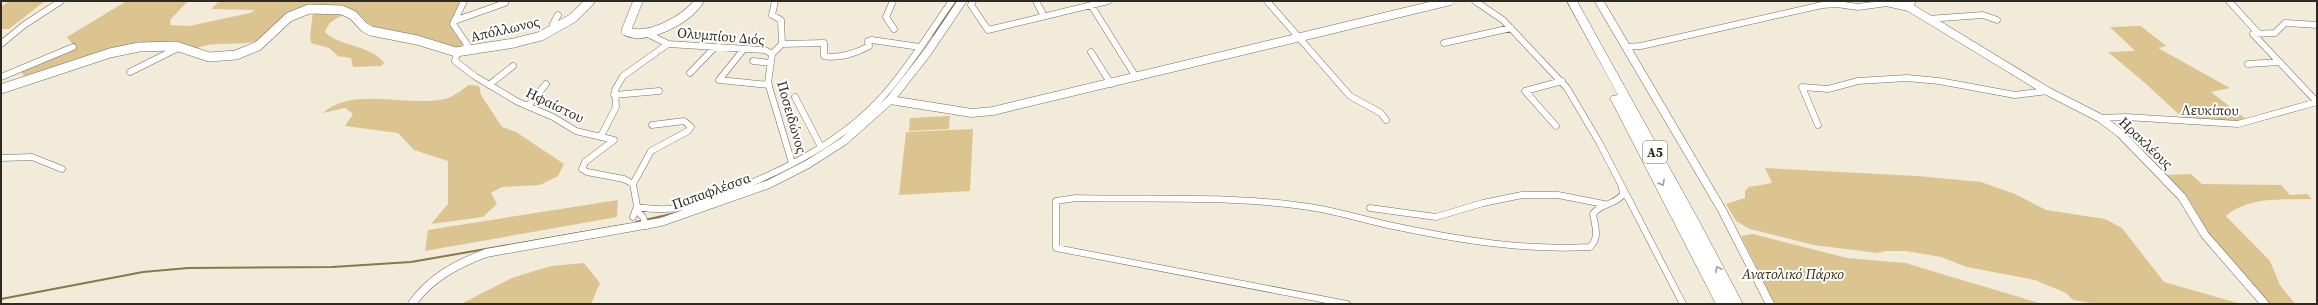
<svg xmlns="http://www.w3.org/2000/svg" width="2318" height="305" viewBox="0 0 2318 305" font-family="'Source Serif 4',serif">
<rect width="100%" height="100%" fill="#f2ebd9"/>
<!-- green -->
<path fill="#dbc490" d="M9 1H45L9 29H1V7Z
M115 1H188L171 19 170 25 189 26 250 13 255 10 211 9 218 2 209 1H461L452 23 454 32 465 46 463 49C434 42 402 38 374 27 366 24 363 15 355 11 342 16 330 18 325 32 337 46 372 45 384 63L381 66 353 67 351 58 338 56 329 48 311 43 310 36 313 12 309 6C282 10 283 29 265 38 245 49 212 38 194 50L156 43 27 79 20 71 74 46 67 37 125 2Z
M2141 26 2166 46 2158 48 2230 88 2211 92 2246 119 2239 121 2185 120 2145 83 2108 52 2135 51 2110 27Z
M469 85 479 86 481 95 502 127 516 132 564 164 558 176 540 185 502 187 491 193 497 204 483 217 431 224 448 204V161L414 150 398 133 345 126 353 114 345 108 323 113C354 85 411 109 448 98 456 95 463 89 469 85Z
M950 116 949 129 909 131 910 118Z
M973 129 970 191 899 195 906 132Z
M1765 168 1917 176 1981 182 2015 194 2046 210 2105 219 2122 228 2164 282 2241 304H2098L2073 300 2066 293 2035 280 1967 267 1941 257 1906 251H1885L1878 253 1814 245 1750 229 1736 221 1726 204 1745 198V191L1749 187 1772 183Z
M2191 174 2202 184 2281 185 2290 195 2307 194 2312 199C2283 200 2249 196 2226 216L2270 261 2280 285 2295 304H2269L2208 233 2188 198 2166 175Z
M618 200 617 217 425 251 428 230Z
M1753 234 1847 258 1905 263 2042 304H1775L1741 236Z
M584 263 600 283 591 304H461L512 278 551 266Z"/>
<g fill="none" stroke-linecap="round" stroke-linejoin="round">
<!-- stream -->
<path stroke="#8a774a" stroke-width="2" d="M933 35 957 1
M890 93 899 82
M825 148 833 143
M756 185 793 166
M636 222 676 213
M1 299 143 272 188 268 332 267 411 262 624 225"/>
<defs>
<path id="minor" d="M464 1 453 24 468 46 457 54 455 61 476 77 518 102 553 117 576 131 614 140 585 162 582 169 587 172 624 179 633 184 637 206 633 217
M775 1 772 15 781 20 782 44
M893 1 886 17 894 29
M973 1 971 5 988 30 1108 1
M1036 1 1044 16
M1267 1 1350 96 1381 113 1386 120
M1475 1 1503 20 1567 88 1599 142 1683 304
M1906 1 1912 3
M2229 1 2258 33
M1091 5 1136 77
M1928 19 1983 15 1997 20
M454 21 505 3
M2317 25 2285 23 2275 33 2253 34 2317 102
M555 29 553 24 558 15
M646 33 668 44 765 50 772 54
M1444 43 1511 28
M1 44 24 25 61 1
M1626 47 1641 46 1822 5 1837 4 1858 7 1887 3
M743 50 719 80 769 85
M1091 52 1111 84
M772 54 782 44 824 43V56C838 59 857 53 869 46L868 41 872 40 920 47
M772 54 768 83 792 163
M753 61 770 63
M2248 64 2280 62
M130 72 178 48
M690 73 715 47
M1 77 73 47
M489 85 513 66
M614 95 659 91
M795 97 821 147
M528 106 546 84
M2100 118 2126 117 2238 124 2317 102
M1818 125 1802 87 1828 89 1858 81 1907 78 1939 81 2015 95 2047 91
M1556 126 1525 91 1562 81
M601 136 616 107 615 90 623 76 668 44
M1 158 32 157 62 169
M633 184 651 151 688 131 691 127 684 121 652 125
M637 207C678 214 699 204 737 189 791 167 845 139 884 95 910 66 930 32 952 1
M1370 208 1436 217 1483 203 1522 195H1558L1604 204
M637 211 643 217 646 226
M1347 304 1056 248V201L1076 198C1155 200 1244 195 1321 209 1347 214 1372 222 1398 227 1460 240 1526 251 1590 247 1600 238 1595 226 1593 214 1601 203 1616 205 1623 194L1622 188"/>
<path id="tertiary" d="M1599 1 1722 210 1770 304
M1882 1 1909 7 2047 91 2100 118 2120 133 2182 197 2205 235 2265 304
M890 100 972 113 993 111 1450 1
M412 304C430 278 457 264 486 253L661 222 769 184 808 164 844 141 890 100 927 53 962 1"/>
<path id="secondary" d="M638 1 626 31C647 41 688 19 699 1
M1 89 110 53 139 47 176 46 209 57 236 55 258 46 289 17 309 9 342 10 353 15 364 27 371 31 417 40 456 52 514 43 541 36 573 18 590 1"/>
<path id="motorway" d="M1567 1H1577L1699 221 1743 304H1716L1610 98 1612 96 1618 95Z"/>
</defs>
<!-- minor casing -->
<use href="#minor" stroke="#766f60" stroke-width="7"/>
<!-- tertiary casing -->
<use href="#tertiary" stroke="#766f60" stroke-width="9"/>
<!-- secondary casing -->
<use href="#secondary" stroke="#766f60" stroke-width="10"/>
<!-- motorway casing -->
<use href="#motorway" stroke="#766f60" stroke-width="1"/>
<!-- minor -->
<use href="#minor" stroke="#fff" stroke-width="6"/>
<!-- tertiary -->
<use href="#tertiary" stroke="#fff" stroke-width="8"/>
<!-- secondary -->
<use href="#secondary" stroke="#fff" stroke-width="9"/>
<!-- motorway -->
<use href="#motorway" fill="#fff" fill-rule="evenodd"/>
</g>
<!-- one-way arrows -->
<defs><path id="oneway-chevron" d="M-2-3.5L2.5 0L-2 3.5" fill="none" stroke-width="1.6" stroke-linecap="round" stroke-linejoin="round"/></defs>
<g stroke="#a09f9c">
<use href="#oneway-chevron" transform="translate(1662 183) rotate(61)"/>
<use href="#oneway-chevron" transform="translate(1718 269) rotate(-117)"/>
</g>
<g text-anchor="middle" stroke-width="4" stroke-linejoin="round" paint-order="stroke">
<!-- shield labels -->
<rect fill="#fff" stroke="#6c6a65" stroke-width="1" x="1643" y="141" width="24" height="22" rx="3"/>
<g font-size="13" font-weight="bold" fill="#2d2a23">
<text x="1655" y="157">Α5</text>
</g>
<!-- street labels -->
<g font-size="14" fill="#2d2a23" stroke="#fff">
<text transform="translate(505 29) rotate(-13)" y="5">Απόλλωνος</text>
<text transform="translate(721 36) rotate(5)" y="5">Ολυμπίου Διός</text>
<text transform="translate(555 105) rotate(26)" y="5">Ηφαίστου</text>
<text transform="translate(2210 110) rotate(1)" y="5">Λευκίπου</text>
<text transform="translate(792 117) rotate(74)" y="5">Ποσειδώνος</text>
<text transform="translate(2146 143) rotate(44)" y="5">Ηρακλέους</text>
<text transform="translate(711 191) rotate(-20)" y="5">Παπαφλέσσα</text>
</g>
<!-- park labels -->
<g font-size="14" font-style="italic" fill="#392d11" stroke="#fff">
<text x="1793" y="279">Ανατολικό Πάρκο</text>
</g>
</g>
<!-- border -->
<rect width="2318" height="305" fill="none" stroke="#2d2a23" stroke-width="4"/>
</svg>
